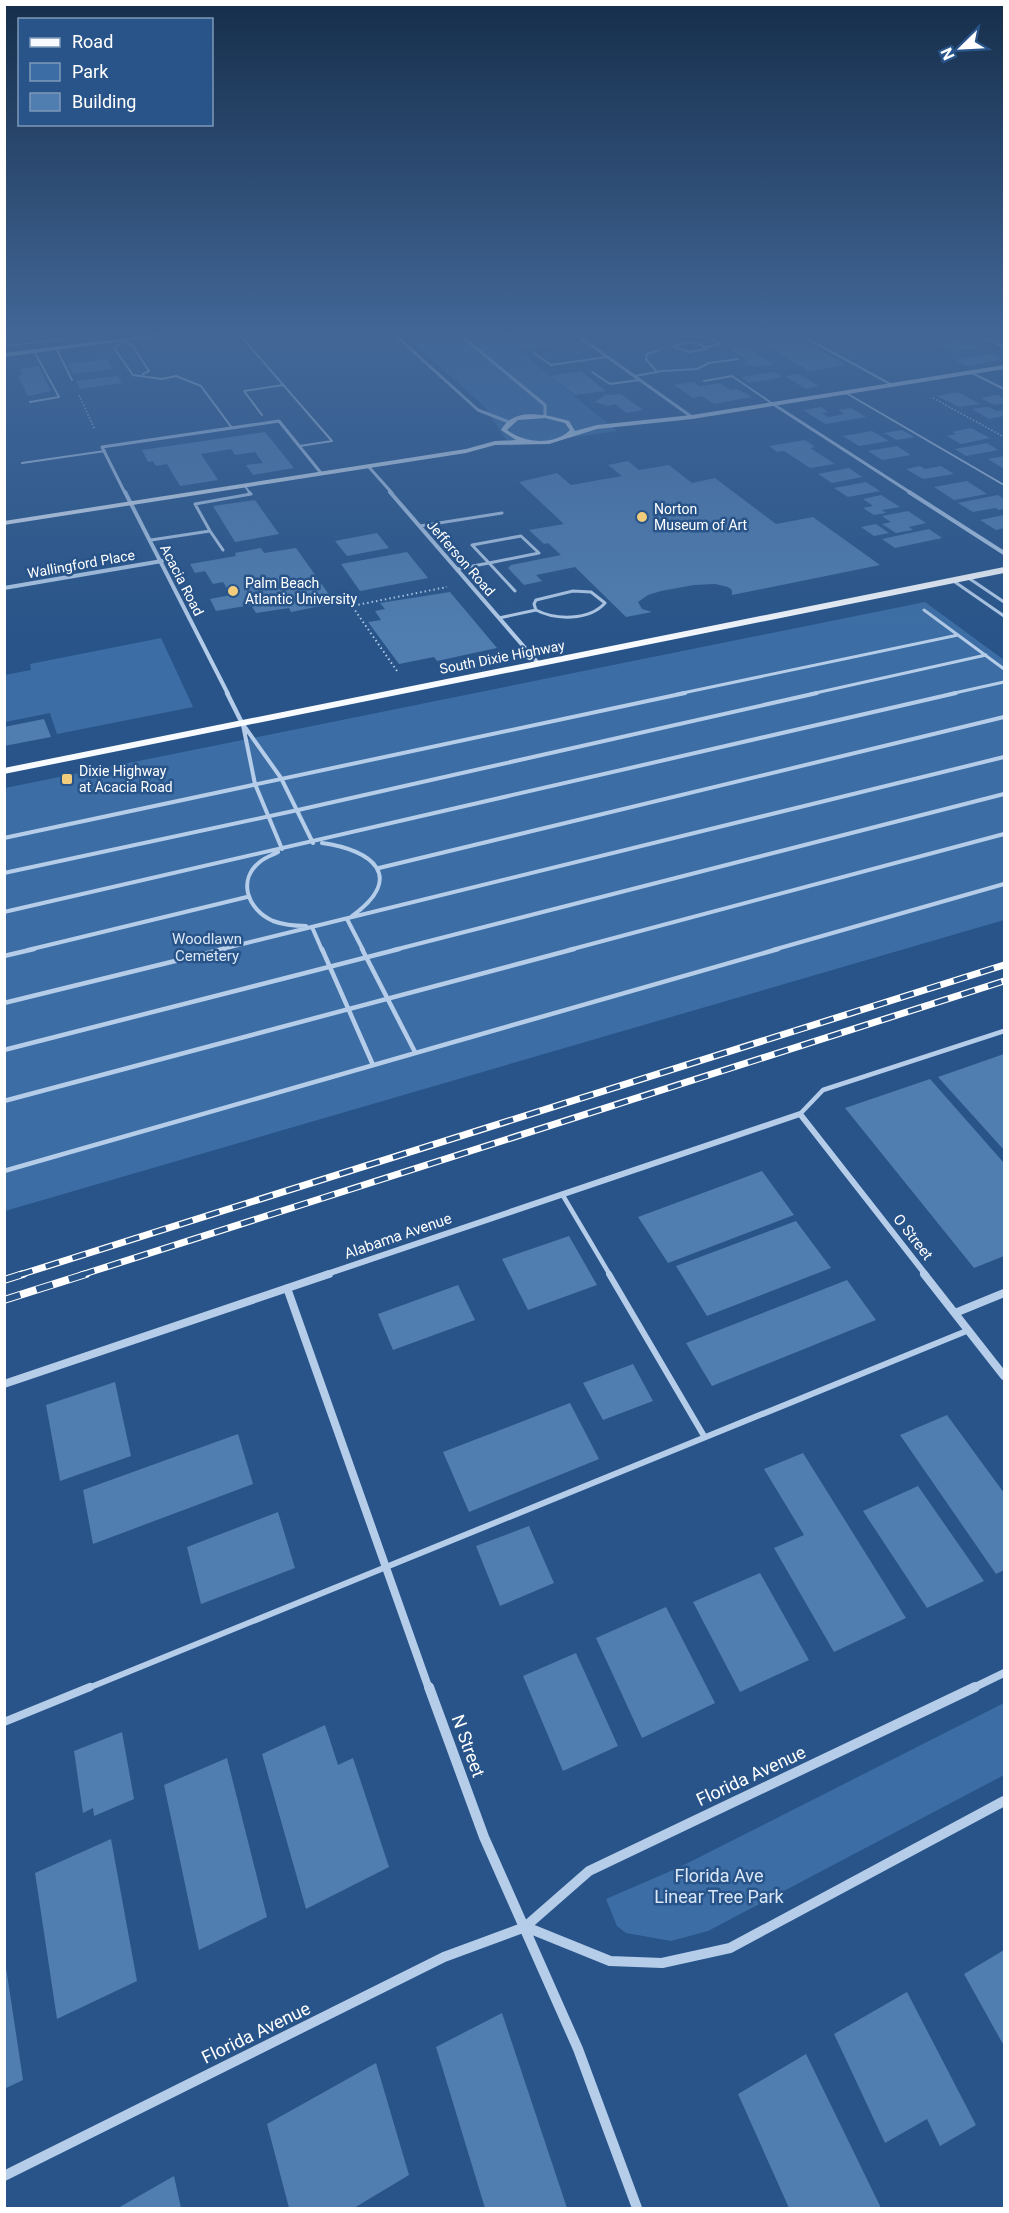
<svg xmlns="http://www.w3.org/2000/svg" width="1009" height="2213" viewBox="0 0 1009 2213" font-family="Roboto,sans-serif">
<rect width="100%" height="100%" fill="#285489"/>
<!-- green -->
<path fill="#3c6ea5" d="M404 334H499L617 431 510 446 485 407Z
M925 602 1004 660V920L5 1211V788Z
M161 638 193 707 57 734 50 713 5 722V675L31 670 30 664Z
M1004 1703V1775L708 1931 671 1941 626 1933 617 1926 606 1899 680 1867Z"/>
<!-- water -->
<path fill="#4f6f94" stroke="#a9c9e9" stroke-width="1.5" d="M5 334H114L5 346Z"/>
<!-- building -->
<path fill="#507eb0" d="M504 334H546L560 344 523 349Z
M626 334H708V336L659 343 653 339 637 341Z
M746 334H789L846 365 809 371Z
M959 339 979 348 954 352 935 343Z
M743 346 773 364 753 367 744 362 749 361 728 348Z
M990 354 1003 360 967 366 954 360Z
M107 359 113 369 73 374 68 364Z
M39 366 51 391 28 396 18 376 23 375 20 369Z
M581 371 606 391 575 395 550 376Z
M774 372 783 377 749 383 741 377Z
M798 374 819 386 806 389 785 376Z
M118 376 122 383 80 389 76 381Z
M694 382 699 386 720 383 731 390 737 389 752 397 714 404 702 396 693 398 674 385Z
M958 392 980 404 959 407 937 396Z
M621 394 643 410 627 413 615 404 608 406 595 402 605 395Z
M998 395 1004 398V403L994 405 981 398Z
M821 407 828 412 822 413 828 417 844 414 838 410 851 408 866 417 825 424 803 410Z
M988 407 997 411 1004 410V416L989 419 972 409Z
M971 428 990 438 961 444 947 436 956 434 952 432Z
M902 430 915 437 897 440 884 433Z
M872 431 889 441 859 446 843 436Z
M265 432 294 468 253 475 246 465 263 463 255 452 235 455 231 449 201 454 218 480 180 486 167 464 156 466 153 461 148 462 142 450Z
M805 440 815 447 810 448 835 464 810 468 784 451 777 452 769 446Z
M987 443 998 450 966 456 955 449Z
M897 446 911 455 882 460 868 451Z
M1004 456V469L988 459Z
M628 461 639 470 669 465 692 483 715 478 776 524 813 517 880 565 732 595V590L728 587 715 584 694 585 661 591 648 595 638 602 642 609 652 612 626 617 575 567 536 575 542 581 524 585 508 568 511 565 561 555 548 543 544 544 529 530 564 524 519 482 557 473 571 485 622 476 608 465Z
M920 466 925 469 941 466 954 474 923 479 906 469Z
M849 468 862 477 832 483 818 474Z
M967 481 987 494 954 500 934 487Z
M866 482 880 491 848 497 834 488Z
M881 495 900 507 882 510 886 513 874 515 863 508 873 506 863 499Z
M998 495 1004 499V509L999 510 995 508 973 512 958 503Z
M255 500 279 534 235 542 213 506Z
M908 511 926 523 909 527 913 530 896 533 882 524 891 522 882 516Z
M1004 515V528L996 530 980 520Z
M876 524 889 533 874 536 861 527Z
M929 529 942 538 895 548 882 539Z
M377 533 389 548 347 556 335 541Z
M261 548 264 553 296 548 335 603 291 612 289 608 256 613 251 605 216 611 210 599 231 595 223 582 213 584 205 571 195 573 190 564 236 556 235 553Z
M407 552 428 578 360 591 341 564Z
M450 592 497 648 437 661 434 657 399 664 368 622 381 620 375 611 385 609 380 603Z
M44 719 51 737 4 746V727Z
M1004 1054V1150L938 1077Z
M930 1079 1004 1163V1256L974 1268 845 1108Z
M762 1171 794 1215 668 1263 638 1217Z
M796 1221 831 1268 707 1316 676 1266Z
M569 1236 597 1285 528 1310 502 1259Z
M847 1280 876 1320 712 1386 686 1343Z
M458 1285 475 1320 393 1350 378 1314Z
M633 1364 653 1401 603 1420 583 1383Z
M115 1382 131 1456 60 1481 46 1405Z
M570 1403 599 1459 469 1512 443 1452Z
M947 1415 1004 1493V1570L996 1574 900 1435Z
M238 1434 253 1484 93 1544 83 1490Z
M803 1453 906 1618 834 1652 774 1548 804 1535 764 1469Z
M918 1486 984 1581 927 1608 863 1511Z
M278 1512 295 1568 201 1604 187 1547Z
M529 1526 554 1583 500 1606 476 1546Z
M760 1573 809 1660 740 1692 693 1602Z
M666 1607 715 1703 642 1738 596 1638Z
M576 1653 618 1746 563 1771 523 1676Z
M325 1725 338 1765 353 1758 389 1867 306 1909 262 1754Z
M122 1732 134 1799 94 1816 93 1808 83 1813 74 1751Z
M227 1758 267 1917 199 1950 164 1785Z
M111 1839 137 1981 57 2019 35 1873Z
M1004 1950V2046L964 1974Z
M4 1954 23 2080 4 2089Z
M907 1992 976 2125 940 2146 927 2119 885 2143 834 2034Z
M502 2013 567 2208H485L436 2047Z
M806 2054 881 2208H789L738 2094Z
M376 2063 409 2175 354 2208H289L267 2124Z
M174 2176 181 2208H118Z"/>
<g fill="none" stroke-linecap="round" stroke-linejoin="round">
<!-- path-far1 -->
<path stroke="#b5cde9" stroke-width="1.5" stroke-dasharray="1.5 2" stroke-linecap="butt" d="M79 395 95 430
M933 398 1004 437"/>
<!-- path -->
<path stroke="#b5cde9" stroke-width="2" stroke-dasharray="1.5 3" stroke-linecap="butt" d="M397 671 352 606 447 587"/>
<!-- lane-far5 -->
<path stroke="#b5cde9" stroke-width="2" d="M239 334 332 441 300 446
M799 334 892 385
M120 340 132 345 149 371 143 374
M685 342 700 344 706 349 689 352 673 347Z
M122 343 114 348 133 375 162 379 176 376 201 386 232 428
M706 347 721 344 713 340
M56 348 72 380
M534 353 551 365 607 357
M592 372 610 384 639 380
M657 372 646 359 647 354 659 350
M972 373 1004 389
M635 376 662 371 697 369 709 363 738 359
M704 381 732 376 773 404
M846 393 1004 485
M30 402 59 397 34 351
M262 415 244 391 283 385
M22 463 105 451
M244 485 250 493"/>
<!-- lane-far4 -->
<path stroke="#b5cde9" stroke-width="3" d="M420 526 502 513
M210 531 195 504 251 494 249 492
M521 536 539 553 489 563 472 545Z
M151 540 210 531 223 550
M489 563 515 591
M457 569 489 563
M967 577 1004 602
M952 580 1004 616
M573 591 591 592 605 603C589 621 555 620 536 610L534 604 536 600Z
M924 610 1004 669
M499 618 536 610
M678 694 958 635
M811 694 986 655
M950 694 1004 682"/>
<!-- lane-far3 -->
<path stroke="#b5cde9" stroke-width="4" d="M242 723 281 778 313 843
M243 725 255 784 282 849
M4 838 685 693
M322 843C373 850 406 877 352 916
M278 852C273 855 266 857 261 861 236 880 248 910 273 921 284 925 295 926 306 926
M379 868 1004 717
M4 873 298 810 817 693
M4 912 956 693
M347 919 363 950
M312 927 322 950
M28 950 247 897
M218 950 1004 757
M394 950 1004 794
M569 950 1004 834
M773 950 1004 884"/>
<!-- lane-far2 -->
<path stroke="#b5cde9" stroke-width="4.5" d="M322 949 373 1065
M362 949 415 1052
M4 956 34 949
M4 1003 224 949
M4 1050 399 949
M4 1101 574 949
M800 1114 823 1090 1004 1031
M4 1171 778 949
M562 1194 610 1275"/>
<!-- lane-far1 -->
<path stroke="#b5cde9" stroke-width="6" d="M609 1274 704 1436
M86 1689 969 1330"/>
<!-- lane -->
<path stroke="#b5cde9" stroke-width="8" d="M4 1722 90 1687"/>
<!-- street-far5 -->
<path stroke="#b5cde9" stroke-width="3" d="M394 334 478 410 509 422
M459 334 545 405V416
M575 334 692 417
M978 334 1004 347
M773 404 911 493
M368 466 392 493
M125 493 102 447 279 421 321 473"/>
<!-- street-far4 -->
<path stroke="#b5cde9" stroke-width="4" d="M125 492 228 694
M390 492 538 663
M909 492 1004 553
M4 588 162 561"/>
<!-- street-far3 -->
<path stroke="#b5cde9" stroke-width="4.5" d="M227 693 242 723"/>
<!-- street-far2 -->
<path stroke="#b5cde9" stroke-width="6" d="M324 1275 800 1114 926 1275"/>
<!-- street-far1 -->
<path stroke="#b5cde9" stroke-width="8" d="M924 1274 1004 1376
M287 1288 429 1689
M955 1313 1004 1293
M4 1384 329 1274
M971 1689 1004 1673"/>
<!-- street -->
<path stroke="#b5cde9" stroke-width="10" d="M429 1687 484 1837 578 2049 637 2208
M526 1927 610 1961 662 1963 730 1948 1004 1801
M4 2176 444 1957 525 1927 589 1871 975 1687"/>
<!-- secondary -->
<path fill="#dfeaf8" fill-rule="evenodd" d="M159 334H175L4 357V353Z
M1004 365V369L692 419 597 429 549 444 495 445 466 453 4 525V521L466 449 495 441 516 440 501 430C514 406 548 415 569 421L575 431 597 425 692 415ZM545 418 565 423 570 430C554 446 524 443 507 430L518 420Z"/>
<!-- primary -->
<path fill="#f7fafe" fill-rule="evenodd" d="M1004 567V573L4 774V768Z"/>
<defs>
<path id="rail-far1" d="M19 1275 1004 965
M81 1275 1004 981"/>
<path id="rail" d="M4 1280 23 1274
M4 1300 86 1274"/>
</defs>
<!-- rail-far1 casing -->
<use href="#rail-far1" stroke="#fff" stroke-width="7"/>
<!-- rail casing -->
<use href="#rail" stroke="#fff" stroke-width="8"/>
<!-- rail-far1 -->
<use href="#rail-far1" stroke="#285489" stroke-width="4.5" stroke-dasharray="14" stroke-linecap="butt"/>
<!-- rail -->
<use href="#rail" stroke="#285489" stroke-width="6" stroke-dasharray="17" stroke-linecap="butt"/>
</g>
<!-- sky -->
<linearGradient id="sky" x2="0" y2="1"><stop stop-color="#162e4b"/><stop offset="0.52" stop-color="#426797"/><stop offset="1" stop-color="#426797" stop-opacity="0"/></linearGradient>
<rect width="1009" height="644" fill="url(#sky)"/>
<!-- markers -->
<g fill="#f1cc7b" stroke="#285489" stroke-width="2">
<circle cx="642" cy="517" r="6"/>
<circle cx="233" cy="591" r="6"/>
<rect x="61" y="773" width="12" height="12" rx="3"/>
</g>
<g text-anchor="middle" stroke-width="5" stroke-linejoin="round" paint-order="stroke">
<!-- far-poi labels -->
<g font-size="14" fill="#fff" stroke="#285489" text-anchor="start">
<text x="654" y="514">Norton<tspan x="654" dy="16">Museum of Art</tspan></text>
<text x="245" y="588">Palm Beach<tspan x="245" dy="16">Atlantic University</tspan></text>
<text x="79" y="776">Dixie Highway<tspan x="79" dy="16">at Acacia Road</tspan></text>
</g>
<!-- far-street labels -->
<g font-size="14" fill="#fff" stroke="#285489">
<text transform="translate(461 558) rotate(49)" y="5">Jefferson Road</text>
<text transform="translate(81 564) rotate(-10)" y="5">Wallingford Place</text>
<text transform="translate(182 580) rotate(63)" y="5">Acacia Road</text>
<text transform="translate(502 657) rotate(-11)" y="5">South Dixie Highway</text>
</g>
<!-- park labels -->
<g font-size="15" fill="#d9e7f7" stroke="#285489">
<text x="207" y="944">Woodlawn<tspan x="207" dy="17">Cemetery</tspan></text>
</g>
<!-- street labels -->
<g font-size="15" fill="#fff" stroke="#285489">
<text transform="translate(398 1236) rotate(-19)" y="5">Alabama Avenue</text>
<text transform="translate(913 1237) rotate(52)" y="5">O Street</text>
</g>
<!-- near-street labels -->
<g font-size="18" fill="#fff" stroke="#285489">
<text transform="translate(468 1746) rotate(70)" y="6">N Street</text>
<text transform="translate(751 1776) rotate(-25)" y="6">Florida Avenue</text>
<text transform="translate(256 2033) rotate(-26)" y="6">Florida Avenue</text>
</g>
<!-- near-park labels -->
<g font-size="18" fill="#d9e7f7" stroke="#285489">
<text x="719" y="1882">Florida Ave<tspan x="719" dy="21">Linear Tree Park</tspan></text>
</g>
</g>
<!-- border -->
<rect width="1009" height="2213" fill="none" stroke="#ffffff" stroke-width="12"/>
<!-- legend -->
<rect x="18" y="18" width="195" height="108" fill="#285489" stroke="#7e98b8" stroke-width="1.5"/>
<rect x="30" y="38" width="30" height="9" fill="#f7fafe" stroke="#7e98b8" stroke-width="1.5"/>
<text x="72" y="48" font-size="18" fill="#ffffff">Road</text>
<rect x="30" y="63" width="30" height="18" fill="#3c6ea5" stroke="#7e98b8" stroke-width="1.5"/>
<text x="72" y="78" font-size="18" fill="#ffffff">Park</text>
<rect x="30" y="93" width="30" height="18" fill="#507eb0" stroke="#7e98b8" stroke-width="1.5"/>
<text x="72" y="108" font-size="18" fill="#ffffff">Building</text>
<!-- north arrow -->
<g transform="translate(961 48) rotate(246)" stroke="#285489" stroke-width="4.5" paint-order="stroke">
<path d="M0-4.5L10 22L0 15L-10 22Z" fill="#ffffff"/>
<text y="-9" font-size="16" font-weight="bold" text-anchor="middle" fill="#ffffff">N</text>
</g>
</svg>
